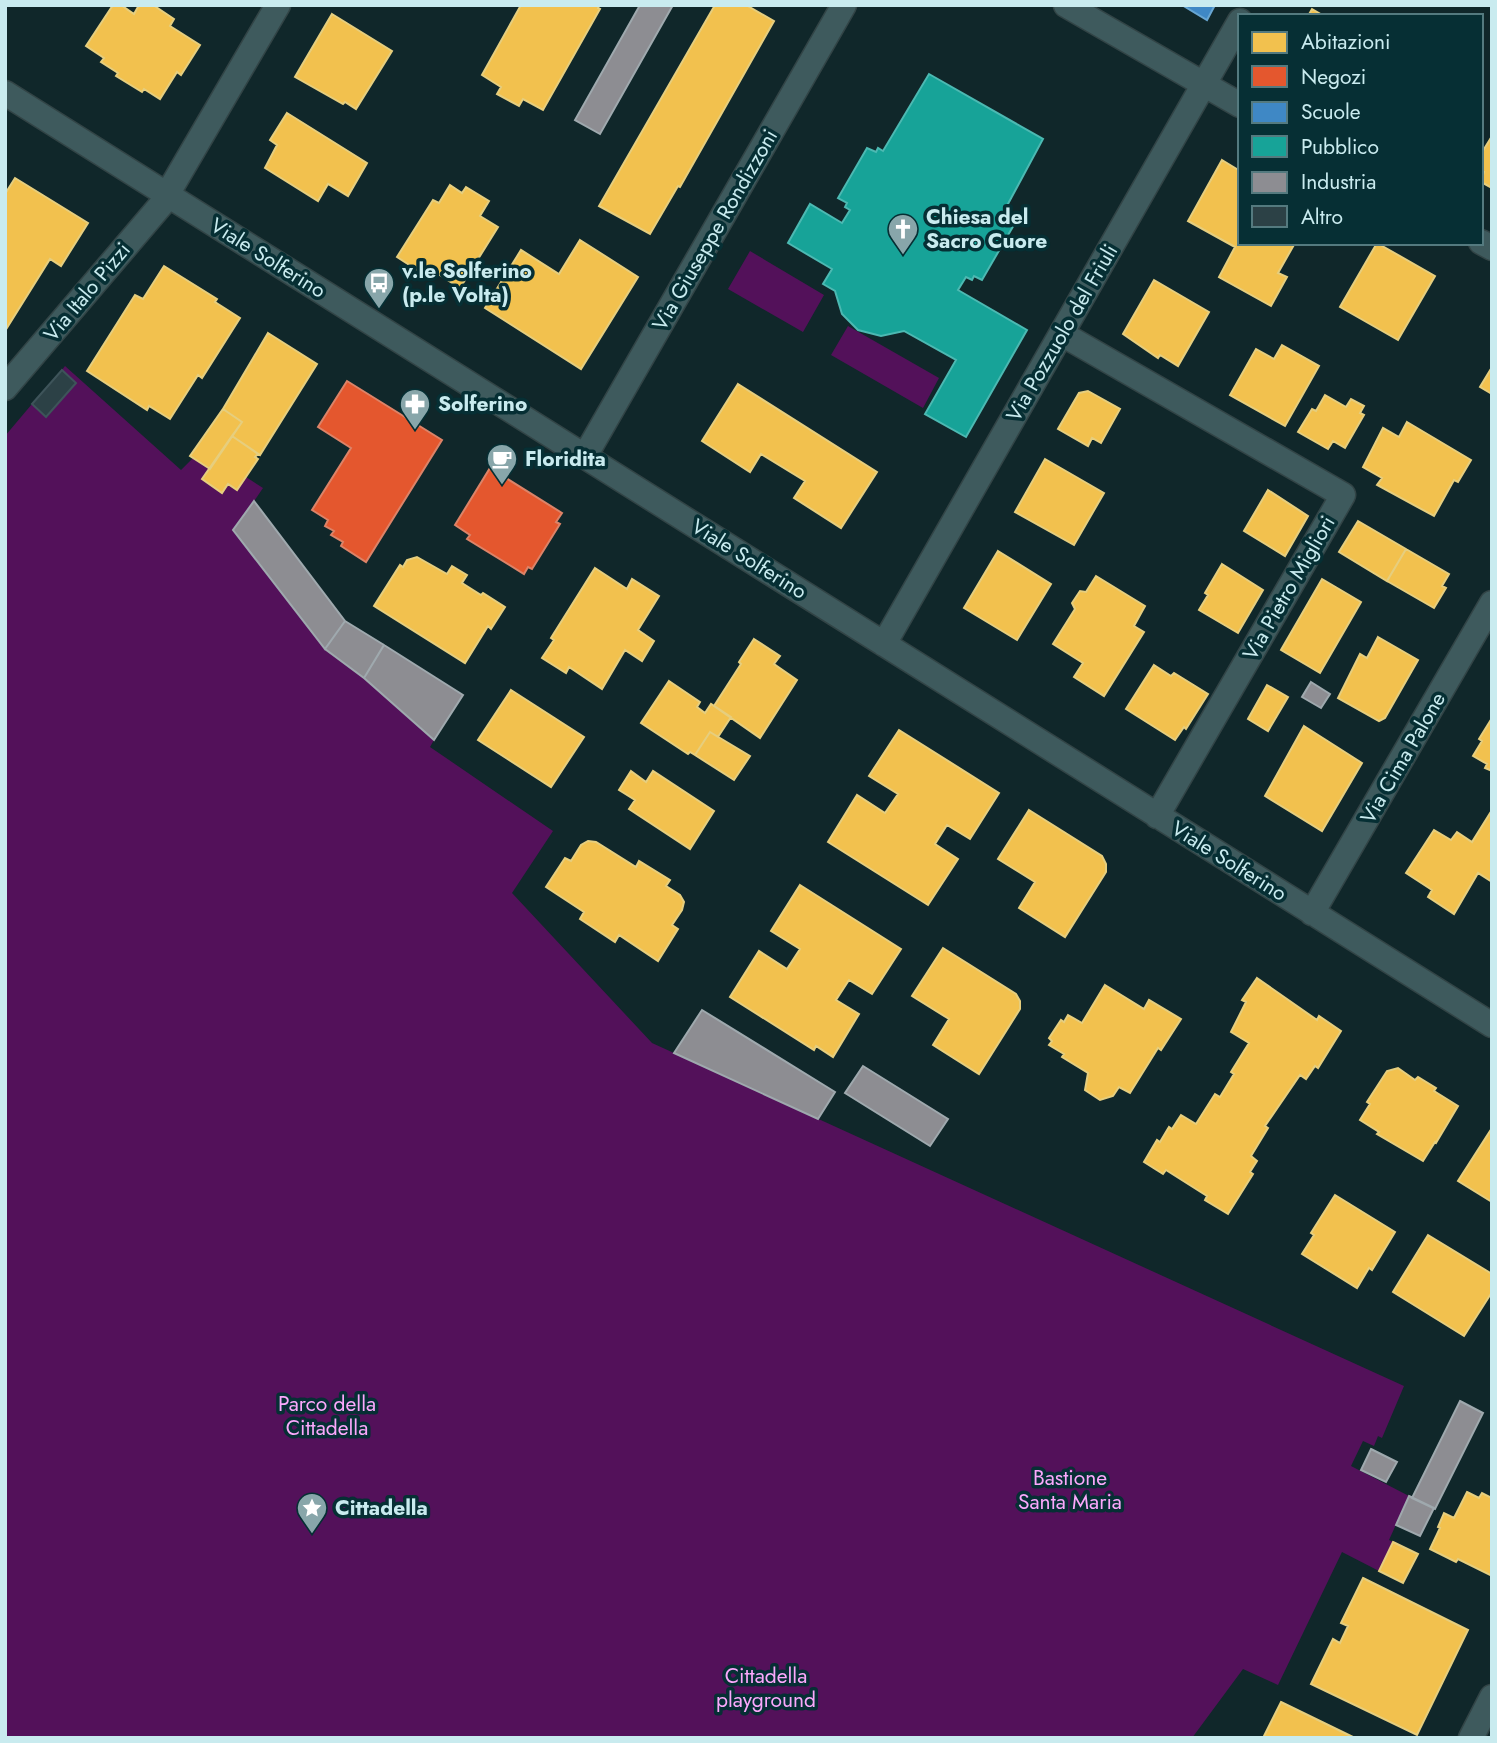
<svg xmlns="http://www.w3.org/2000/svg" width="1497" height="1743" font-family="Jost,sans-serif">
	<rect width="100%" height="100%" fill="#10272a"/>
	<path fill="#53115a" d="M750,251L824,295L803,332L728,289Z
		M848,326L939,378L923,408L831,355Z
		M65,366L181,470L193,458L210,469L222,492L228,484L237,490L246,477L263,488L234,531L325,649L364,678L434,740L430,747L553,831L512,893L652,1043L1404,1386L1382,1438L1378,1436L1374,1446L1363,1441L1351,1466L1409,1496L1389,1540L1393,1542L1379,1571L1342,1552L1278,1685L1243,1669L1192,1738H5V436L32,404L47,417L76,383L62,370Z"/>
	<path fill="#f2c14e" stroke="#e6ce7e" stroke-width="2" d="M113,5H121L134,14L139,5H153L174,19L170,26L200,45L181,75L177,72L160,99L144,89L142,92L116,76L118,73L101,62L104,58L86,46Z
		M521,5H599L598,8L600,9L543,110L523,99L519,106L497,94L501,87L482,75Z
		M715,5H746L774,21L680,187L678,186L650,234L599,206Z
		M1312,9L1324,16H1308Z
		M332,14L392,51L356,109L345,102L343,104L295,77Z
		M287,113L367,163L348,196L328,184L318,201L265,168L277,145L270,140Z
		M1492,136V188L1481,182L1484,172L1481,171V154Z
		M1222,160L1240,171V243H1295L1278,273L1287,277L1271,306L1219,277L1235,247L1188,221Z
		M15,178L88,223L61,266L50,259L5,331V194Z
		M450,185L462,193L466,187L489,201L480,216L498,227L460,288L432,270L428,277L397,257L433,200L439,203Z
		M580,240L638,277L581,369L485,308L521,250L559,274Z
		M1377,243L1435,276L1398,340L1340,307Z
		M164,266L217,299L215,302L240,318L202,378L198,375L170,419L149,406L147,410L87,371L135,295L143,299Z
		M1154,280L1209,312L1178,366L1160,355L1158,358L1123,334Z
		M268,333L317,364L260,455L232,436L242,422L223,409Z
		M1282,345L1319,366L1285,426L1230,395L1256,349L1274,359Z
		M1492,367V394L1480,387Z
		M738,384L877,472L841,528L794,498L805,481L761,454L750,472L702,441Z
		M1088,391L1120,409L1101,443L1092,438L1088,446L1058,429L1079,393Z
		M1325,395L1346,407L1351,399L1364,406L1360,413L1364,415L1345,448L1333,441L1328,449L1298,432L1312,409L1316,411Z
		M223,409L242,422L210,469L190,456Z
		M1407,422L1471,460L1458,482L1454,480L1434,516L1377,485L1382,478L1363,467L1383,428L1399,437Z
		M232,436L258,454L255,457L258,459L237,490L228,484L222,493L202,479Z
		M1045,459L1104,493L1074,545L1015,512Z
		M1268,490L1308,516L1285,556L1244,531Z
		M1358,521L1406,549L1387,581L1339,552Z
		M1406,549L1449,574L1442,586L1446,588L1434,608L1387,581Z
		M998,551L1051,584L1017,640L964,608Z
		M417,557L447,574L452,566L467,575L462,583L481,595L483,593L505,607L491,629L488,626L465,663L374,606L400,565L403,567L407,560Z
		M1222,564L1263,590L1238,633L1199,610L1208,595L1205,593Z
		M595,568L627,589L632,579L659,596L638,630L654,641L642,661L625,650L602,689L569,667L566,673L542,658L554,640L551,638Z
		M1096,576L1145,606L1134,626L1144,632L1104,696L1074,677L1083,663L1053,644L1075,609L1072,603L1080,591L1086,592Z
		M1322,579L1361,602L1320,673L1281,650Z
		M1378,637L1418,660L1385,718L1379,721L1338,698L1360,654L1367,658Z
		M754,639L780,656L774,664L797,680L760,738L714,706L741,664L739,662Z
		M1154,665L1171,676L1174,673L1208,694L1186,729L1184,727L1175,740L1126,709Z
		M669,681L700,702L697,707L705,713L711,704L731,717L718,737L710,732L695,755L690,752L688,754L641,723Z
		M1267,685L1288,697L1268,731L1248,719Z
		M511,690L584,737L551,787L478,740Z
		M1492,718V771L1485,768L1487,764L1473,756L1482,741L1479,739Z
		M1304,726L1362,763L1322,831L1265,796Z
		M899,730L999,793L970,839L947,825L935,844L958,859L928,905L828,842L857,795L885,813L898,794L869,776Z
		M710,732L750,756L734,780L695,755Z
		M631,771L646,782L653,771L714,811L690,849L629,809L635,800L619,790Z
		M1029,810L1102,856L1106,864V872L1065,937L1019,908L1035,882L998,859Z
		M1492,810V882L1478,873L1454,914L1428,897L1432,890L1406,873L1434,830L1451,840L1457,832L1472,842Z
		M588,841L596,842L636,867L639,861L670,880L666,886L680,895L684,902L682,910L672,925L678,929L658,961L619,935L615,942L580,919L584,912L546,887L565,858L571,861L581,845Z
		M800,885L901,949L872,994L849,980L836,1000L859,1014L833,1057L816,1046L814,1050L730,997L759,951L787,969L800,949L771,931Z
		M943,948L1016,994L1020,1001V1009L979,1074L933,1045L949,1019L912,996Z
		M1257,978L1317,1020L1319,1016L1341,1031L1318,1068L1315,1066L1306,1079L1300,1075L1265,1126L1268,1128L1251,1156L1257,1161L1250,1172L1253,1174L1228,1214L1205,1200L1207,1196L1166,1170L1163,1174L1144,1162L1157,1140L1160,1142L1169,1127L1172,1129L1181,1115L1196,1124L1215,1094L1220,1097L1234,1074L1231,1072L1249,1043L1231,1032L1246,1002L1242,1000Z
		M1105,985L1144,1009L1149,1000L1181,1019L1161,1050L1158,1048L1130,1093L1119,1087L1113,1096L1100,1100L1085,1090L1088,1073L1062,1057L1064,1054L1049,1045L1052,1041L1049,1038L1061,1020L1064,1022L1068,1015L1082,1023Z
		M1398,1068L1415,1080L1418,1077L1436,1088L1434,1091L1458,1106L1436,1143L1435,1142L1423,1161L1377,1134L1379,1132L1360,1120L1370,1104L1367,1102L1387,1071Z
		M1492,1128V1202L1458,1181Z
		M1335,1195L1395,1232L1372,1270L1369,1268L1357,1288L1302,1254L1314,1235L1311,1233Z
		M1428,1235L1492,1274V1292L1464,1336L1393,1292Z
		M1467,1492L1479,1498L1482,1493L1492,1498V1576L1458,1559L1456,1562L1430,1549L1440,1528L1438,1527L1444,1513L1454,1518Z
		M1393,1542L1418,1554L1403,1583L1379,1571Z
		M1363,1578L1468,1630L1417,1735L1311,1684L1333,1639L1340,1643L1348,1626L1341,1623Z
		M1281,1702L1355,1738H1263Z"/>
	<path fill="#e4572e" stroke="#dc8368" stroke-width="2" d="M347,381L442,440L366,562L341,546L343,542L331,535L334,531L325,526L328,520L312,510L351,448L318,427Z
		M490,468L562,513L556,522L560,524L532,569L528,567L524,574L467,539L470,535L455,525Z"/>
	<path fill="#3f88c5" stroke="#68a6d2" stroke-width="2" d="M1182,5H1215L1207,20Z"/>
	<path fill="#17a398" stroke="#4cb9b2" stroke-width="2" d="M929,74L1043,139L1002,215L1015,223L982,280L974,276L972,280L966,277L958,290L1027,330L966,437L925,414L956,360L904,331L881,336L858,330L842,314L835,291L823,284L832,269L788,243L810,204L842,223L850,210L845,207L847,203L838,198L867,148L876,152L878,148L883,151Z"/>
	<path fill="#8d8d92" stroke="#9fa9ae" stroke-width="2" d="M640,5H673L600,134L575,120Z
		M254,501L345,621L325,649L233,530Z
		M345,621L384,645L364,678L325,649Z
		M384,645L463,695L434,740L364,678Z
		M1311,682L1330,694L1321,708L1302,697Z
		M702,1010L835,1092L818,1119L674,1053Z
		M863,1066L948,1119L930,1146L845,1093Z
		M1460,1401L1483,1413L1435,1509L1412,1498Z
		M1371,1449L1397,1462L1386,1482L1361,1470Z
		M1409,1496L1434,1508L1420,1536L1396,1525Z"/>
	<path fill="#2c4146" stroke="#3e545a" stroke-width="2" d="M62,370L76,383L46,417L32,404Z"/>
	<g fill="none" stroke-linecap="round" stroke-linejoin="round">
		<g stroke="#324446" stroke-width="27">
			<path id="street" d="M1066,5L1240,105
				M5,93L1492,1025
				M1481,242L1492,248
				M1062,334L1343,495L1157,816
				M5,388L161,205L278,5
				M585,456L844,5
				M884,644L1240,21
				M1312,913L1492,603
				M1471,1738L1492,1697"/>
		</g>
		<use href="#street" stroke="#3e5a5d" stroke-width="24"/>
	</g>
	<defs>
		<g id="church-pin" transform="scale(1.575)"><path d="M0 17L-7.5 6A9.5 9.5 0 1 1 7.5 6Z" fill="#88a6aa" stroke="#062f34"/><path d="M-1.2-6h2.4v3.5h3.3v2.4h-3.3V6h-2.4V-.1h-3.3v-2.4h3.3Z" fill="#fff"/></g>
		<g id="bus-pin" transform="scale(1.575)"><path d="M0 17L-7.5 6A9.5 9.5 0 1 1 7.5 6Z" fill="#88a6aa" stroke="#062f34"/><path d="M-5-6H5V4H4V6H2V4H-2V6H-4V4H-5ZM-3.5-4V0h7V-4ZM-3.5 1.2v1.5H-2V1.2ZM2 1.2v1.5H3.5V1.2Z" fill="#fff"/></g>
		<g id="pharmacy-pin" transform="scale(1.575)"><path d="M0 17L-7.5 6A9.5 9.5 0 1 1 7.5 6Z" fill="#88a6aa" stroke="#062f34"/><path d="M-2-6h4v4h4v4h-4v4h-4v-4h-4v-4h4Z" fill="#fff"/></g>
		<g id="cafe-pin" transform="scale(1.575)"><path d="M0 17L-7.5 6A9.5 9.5 0 1 1 7.5 6Z" fill="#88a6aa" stroke="#062f34"/><path d="M-5.5-4.5H6V0H3Q3 3.5 0 3.5H-2.5Q-5.5 3.5-5.5 0ZM3-3.2v2h1.7v-2ZM-6 4.5H4V6H-6Z" fill="#fff"/></g>
		<g id="sight-pin" transform="scale(1.575)"><path d="M0 17L-7.5 6A9.5 9.5 0 1 1 7.5 6Z" fill="#88a6aa" stroke="#062f34"/><path d="M0-6L1.8-2.2L6-1.7L2.9 1.2L3.7 5.4L0 3.3L-3.7 5.4L-2.9 1.2L-6-1.7L-1.8-2.2Z" fill="#fff"/></g>
	</defs>
	<g fill-rule="evenodd">
		<use href="#church-pin" x="903" y="229"/>
		<use href="#bus-pin" x="379" y="283"/>
		<use href="#pharmacy-pin" x="415" y="404"/>
		<use href="#cafe-pin" x="502" y="459"/>
		<use href="#sight-pin" x="312" y="1508"/>
	</g>
	<g text-anchor="middle" dominant-baseline="central" stroke-width="7" stroke-linejoin="round" paint-order="stroke">
		<g font-size="21" font-weight="bold" fill="#c9ebef" stroke="#062f34" text-anchor="start">
			<text x="926" y="217">Chiesa del<tspan x="926" dy="24">Sacro Cuore</tspan></text>
			<text x="402" y="271">v.le Solferino<tspan x="402" dy="24">(p.le Volta)</tspan></text>
			<text x="438" y="404">Solferino</text>
			<text x="525" y="459">Floridita</text>
			<text x="335" y="1508">Cittadella</text>
		</g>
		<g font-size="21" fill="#c9ebef" stroke="#062f34">
			<text transform="translate(715 230) rotate(-60)">Via Giuseppe Rondizzoni</text>
			<text transform="translate(268 258) rotate(32)">Viale Solferino</text>
			<text transform="translate(87 292) rotate(-50)">Via Italo Pizzi</text>
			<text transform="translate(1062 333) rotate(-60)">Via Pozzuolo del Friuli</text>
			<text transform="translate(749 559) rotate(32)">Viale Solferino</text>
			<text transform="translate(1289 588) rotate(-60)">Via Pietro Migliori</text>
			<text transform="translate(1403 758) rotate(-60)">Via Cima Palone</text>
			<text transform="translate(1229 861) rotate(32)">Viale Solferino</text>
		</g>
		<g font-size="21" fill="#fba8fc" stroke="#062f34">
			<text x="327" y="1404">Parco della<tspan x="327" dy="24">Cittadella</tspan></text>
			<text x="1070" y="1478">Bastione<tspan x="1070" dy="24">Santa Maria</tspan></text>
			<text x="766" y="1676">Cittadella<tspan x="766" dy="24">playground</tspan></text>
		</g>
	</g>
	<rect width="1497" height="1743" fill="none" stroke="#c9ebef" stroke-width="14"/>
	<rect x="1238" y="14" width="245" height="231" fill="#062f34" stroke="#547a7f" stroke-width="2"/>
	<rect x="1252" y="32" width="35" height="21" fill="#f2c14e" stroke="#547a7f" stroke-width="2"/>
	<text x="1301" y="49" font-size="21" fill="#c9ebef">Abitazioni</text>
	<rect x="1252" y="66" width="35" height="21" fill="#e4572e" stroke="#547a7f" stroke-width="2"/>
	<text x="1301" y="84" font-size="21" fill="#c9ebef">Negozi</text>
	<rect x="1252" y="102" width="35" height="21" fill="#3f88c5" stroke="#547a7f" stroke-width="2"/>
	<text x="1301" y="119" font-size="21" fill="#c9ebef">Scuole</text>
	<rect x="1252" y="136" width="35" height="21" fill="#17a398" stroke="#547a7f" stroke-width="2"/>
	<text x="1301" y="154" font-size="21" fill="#c9ebef">Pubblico</text>
	<rect x="1252" y="172" width="35" height="21" fill="#8d8d92" stroke="#547a7f" stroke-width="2"/>
	<text x="1301" y="189" font-size="21" fill="#c9ebef">Industria</text>
	<rect x="1252" y="206" width="35" height="21" fill="#2c4146" stroke="#547a7f" stroke-width="2"/>
	<text x="1301" y="224" font-size="21" fill="#c9ebef">Altro</text>
</svg>
